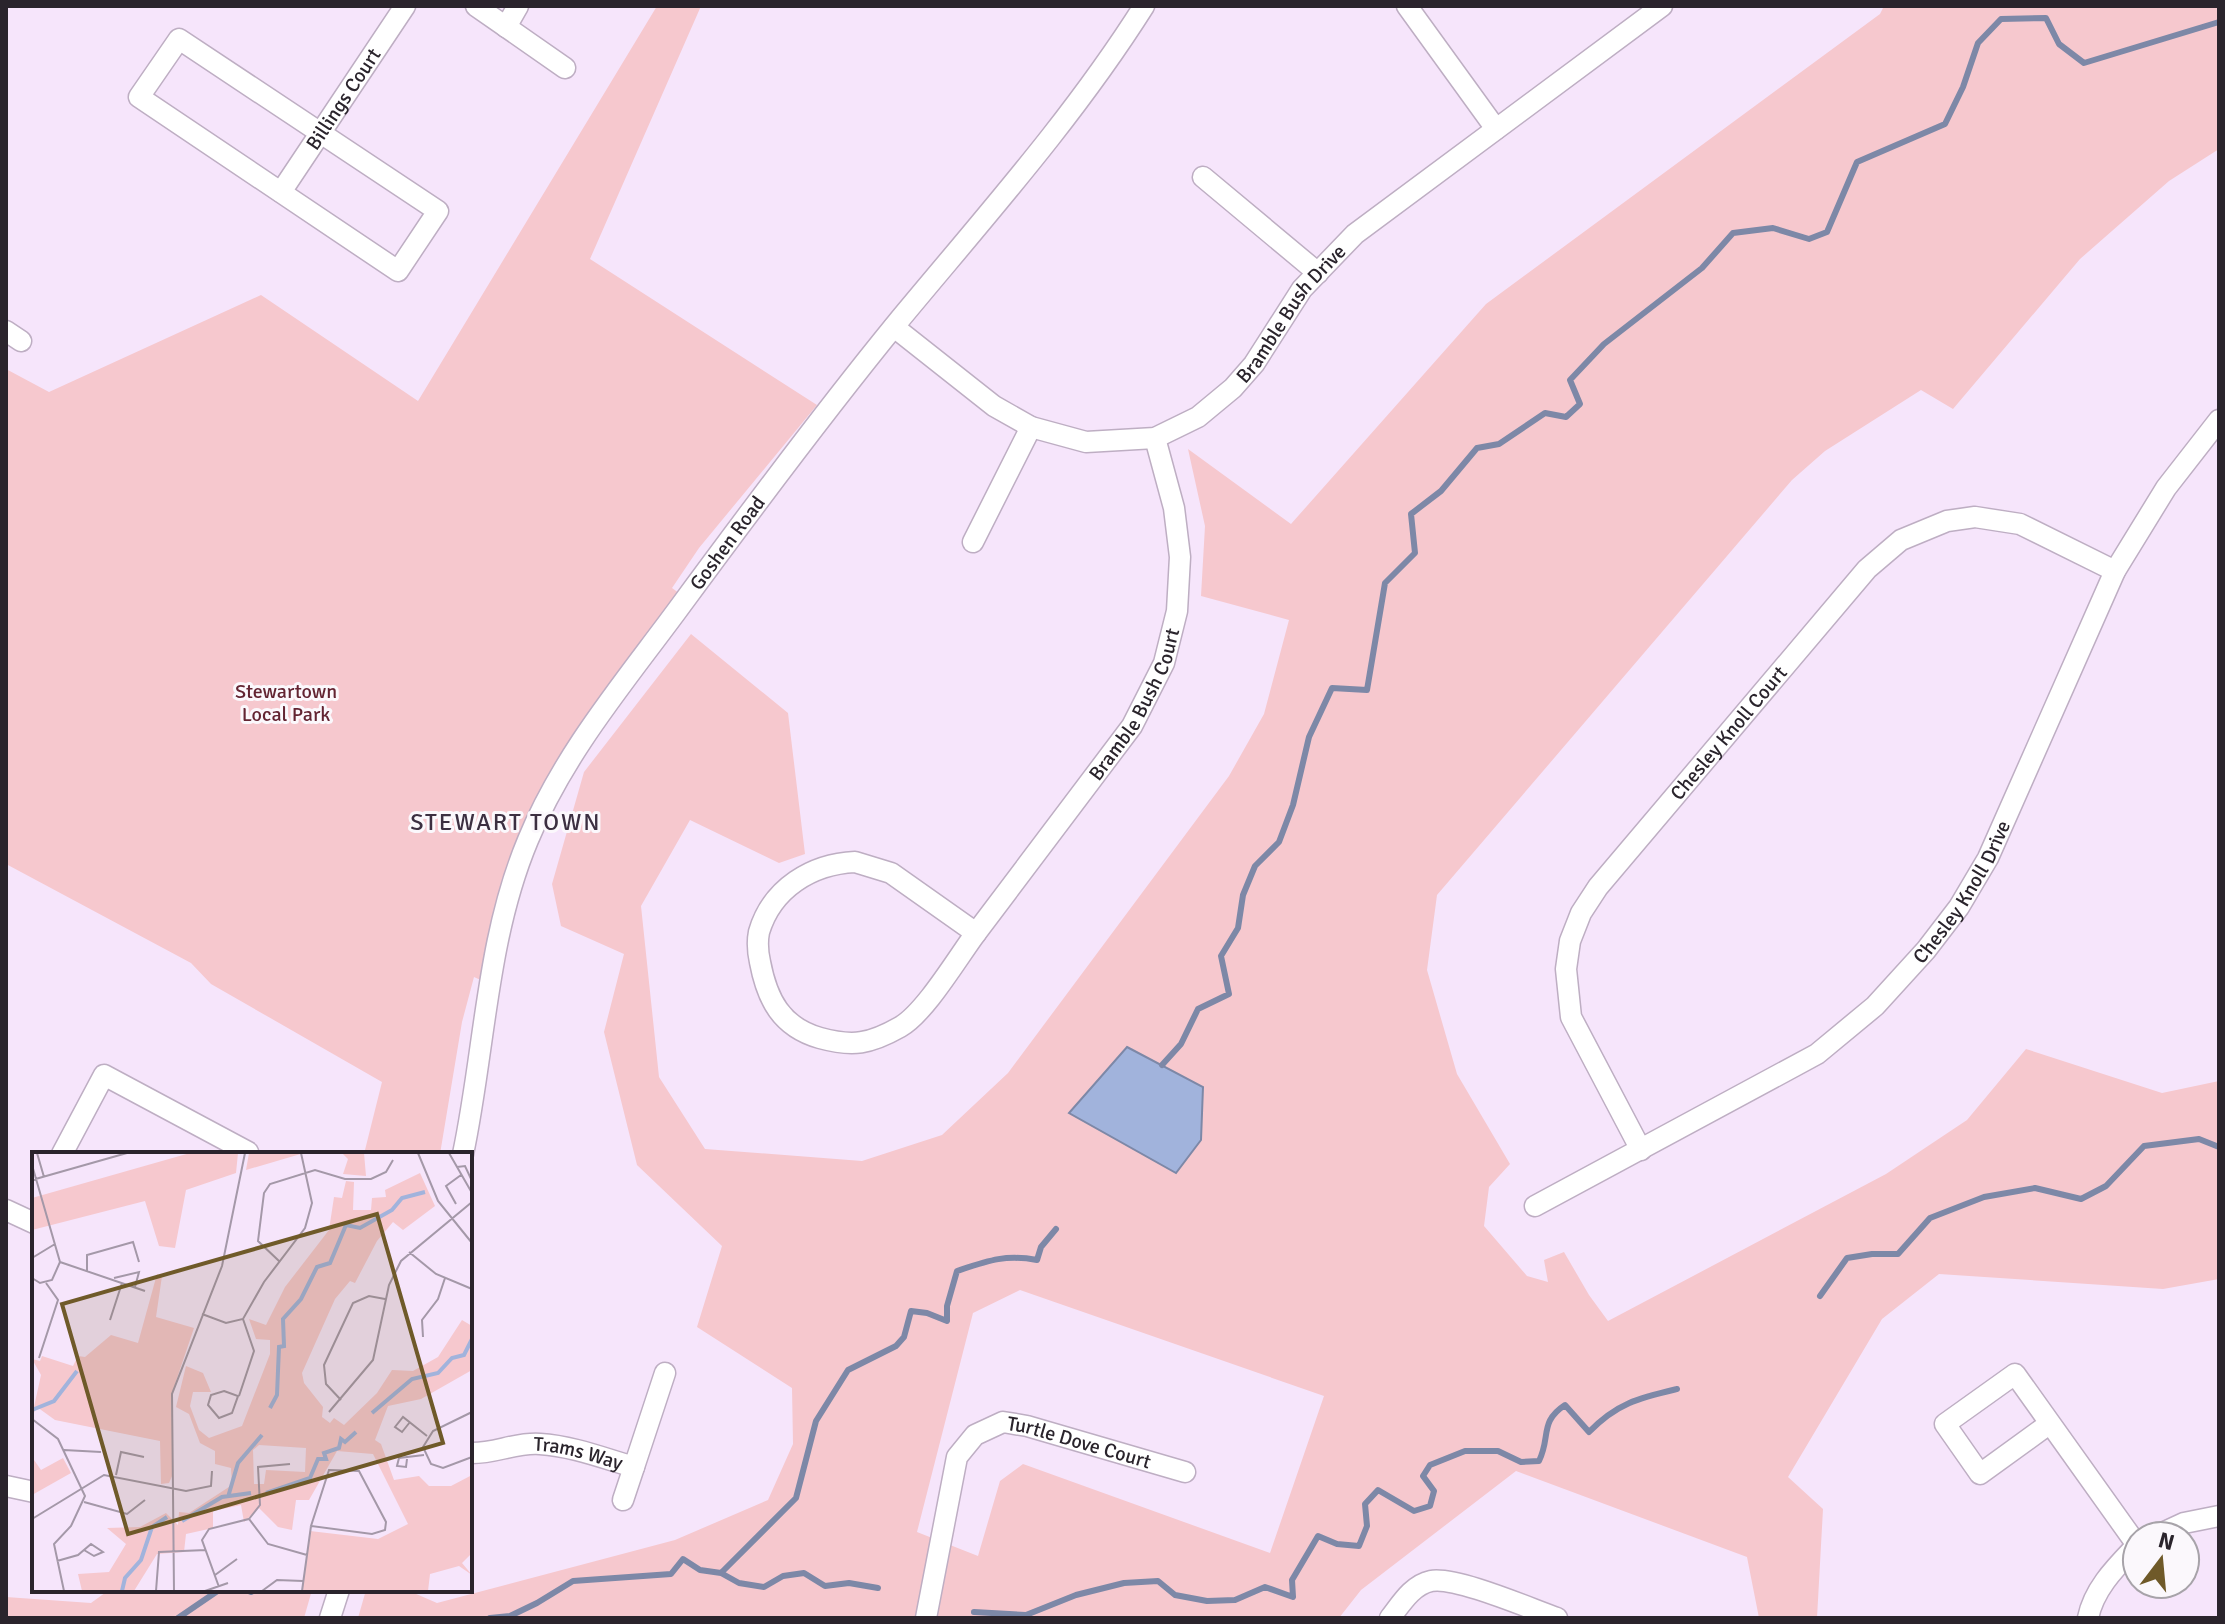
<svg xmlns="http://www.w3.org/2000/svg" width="2225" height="1624" font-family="Signika,sans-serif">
	<rect width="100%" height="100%" fill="#f6e5fb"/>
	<path fill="#f6c8ce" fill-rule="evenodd" d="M657,6H701L590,259L817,405L699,548L672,588L683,596L559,770L485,982L474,977L462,1022L440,1154H364L382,1082L211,984L191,963L6,864V369L49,392L261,295L418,401Z
		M1884,6H2219V149L2169,181L2080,259L1953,409L1921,390L1825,451L1792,480L1437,895L1427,970L1457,1074L1510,1164L1489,1187L1484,1226L1527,1276L1548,1282L1544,1260L1564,1252L1589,1295L1608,1321L1886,1174L1967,1120L2026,1049L2162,1093L2219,1081V1279L2163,1289L1939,1274L1882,1319L1788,1477L1823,1509L1817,1618H1759L1747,1557L1516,1471L1361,1590L1339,1618H358L366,1590H407L437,1603L675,1540L768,1500L793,1444L792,1388L697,1327L722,1246L637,1165L604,1032L624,954L561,926L552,884L584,772L691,634L788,713L805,854L779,863L690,820L641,906L659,1077L705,1149L862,1161L942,1135L1008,1073L1229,776L1264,714L1289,620L1201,596L1205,526L1188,449L1291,524L1486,304L1880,14ZM1020,1290L1324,1396L1270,1553L1023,1464L1000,1481L978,1556L917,1532L973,1313Z
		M109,1590H149L161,1593L166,1590H312L304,1618H6V1597L91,1603Z"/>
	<path fill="#a1b3dc" stroke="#7d88a7" stroke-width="2" d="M1127,1047L1203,1087L1201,1140L1176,1173L1069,1113Z"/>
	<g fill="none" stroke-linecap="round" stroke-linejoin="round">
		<path stroke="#7d88a7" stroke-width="6" d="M1162,1065L1181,1044L1198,1009L1229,994L1221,956L1238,928L1243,895L1255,866L1279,842L1293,805L1309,737L1332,688L1367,690L1385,583L1415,553L1411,514L1441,491L1477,448L1499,444L1545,413L1566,417L1580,404L1570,380L1604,344L1702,268L1733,233L1773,228L1809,239L1827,232L1857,162L1945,124L1963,87L1978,43L2001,19L2046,18L2059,44L2084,63L2219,22
			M1820,1296L1847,1258L1872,1254H1898L1930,1218L1984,1197L2035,1188L2081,1199L2106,1186L2144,1146L2199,1139L2219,1147
			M721,1573L796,1498L816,1421L848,1370L896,1346L904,1337L911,1311L927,1313L947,1321V1306L957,1271C987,1261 1005,1254 1037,1260L1041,1247L1056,1229
			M246,1590L251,1592L255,1590
			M974,1612L1026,1615L1076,1595L1124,1583L1158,1581L1175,1595L1207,1601L1235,1600L1265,1587L1293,1597L1292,1580L1318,1536L1337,1544L1359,1546L1367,1526L1365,1504L1378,1490L1414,1511L1430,1506L1434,1491L1423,1476L1430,1465L1465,1451H1498L1521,1462L1539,1461C1551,1437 1539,1422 1565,1405L1589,1432C1617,1403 1639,1398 1677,1389
			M178,1618L219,1590
			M490,1618L510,1616L537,1603L573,1581L671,1574L683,1559L700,1570L721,1573L739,1583L764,1587L783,1576L804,1573L825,1586L849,1583L878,1588"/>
		<g stroke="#beaec3" stroke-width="23">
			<g id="minor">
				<path d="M476,6L565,68"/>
				<path d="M1407,6L1496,129"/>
				<path d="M506,27L518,6"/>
				<path d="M179,39L438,211L398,271L139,97Z"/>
				<path d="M1203,177L1318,273"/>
				<path id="s1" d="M281,192L405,6"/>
				<path id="s2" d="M894,327L994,406L1031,427L1086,442L1155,438L1198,417L1233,388L1254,364L1302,289L1355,234L1662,6"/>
				<path d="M6,331L21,341"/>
				<path d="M973,542L1031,427"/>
				<path d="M855,862L891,873L976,933C958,957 925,1013 900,1027C870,1044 853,1047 820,1038C781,1027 767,999 760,962C758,953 757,942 759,932C772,888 812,864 855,862Z"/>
				<path id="s3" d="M976,933L1132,726L1164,663L1177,611L1180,557L1174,508L1155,438"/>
				<path id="s4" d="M1641,1150L1571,1017L1566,969L1570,941L1581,913L1598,887L1867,569L1901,540L1947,521L1975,517L2020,524L2115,571"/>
				<path d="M62,1154L104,1075L248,1152"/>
				<path id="s5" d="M463,1154C485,1050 486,940 528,840C563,755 622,685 676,612C748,514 820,417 896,324C982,220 1072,120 1144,6"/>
				<path id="s6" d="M1535,1206L1817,1054L1875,1006L1926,950L1959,907L1988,858L2115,571L2166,488L2219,420"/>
				<path d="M6,1210L34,1223"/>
				<path d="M2049,1424L1980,1474L1945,1424L2015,1374L2137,1545C2117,1566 2094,1588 2088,1618"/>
				<path id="s7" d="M470,1453C494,1454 516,1442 540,1444C572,1446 603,1458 634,1467L665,1373"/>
				<path d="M6,1486L34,1492"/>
				<path d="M623,1500L634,1467"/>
				<path d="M2156,1536L2184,1523L2219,1516"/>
				<path d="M330,1618L339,1590"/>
				<path id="s8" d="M926,1618L957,1457L975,1435L1003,1422L1027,1426L1185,1472"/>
				<path d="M1390,1618C1401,1604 1412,1585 1431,1581C1455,1576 1531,1609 1557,1618"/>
			</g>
		</g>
		<use href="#minor" stroke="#fff" stroke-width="20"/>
	</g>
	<g text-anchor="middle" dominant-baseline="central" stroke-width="6" stroke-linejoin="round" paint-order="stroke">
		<g font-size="20" fill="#2a242c" stroke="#fbf8fc">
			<text stroke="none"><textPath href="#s1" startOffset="112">Billings Court</textPath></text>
			<text stroke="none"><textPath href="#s2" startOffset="484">Bramble Bush Drive</textPath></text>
			<text stroke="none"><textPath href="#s5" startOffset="680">Goshen Road</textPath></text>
			<text stroke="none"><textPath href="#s3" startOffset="280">Bramble Bush Court</textPath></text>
			<text stroke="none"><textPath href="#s4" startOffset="490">Chesley Knoll Court</textPath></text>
			<text stroke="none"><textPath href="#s6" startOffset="540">Chesley Knoll Drive</textPath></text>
			<text stroke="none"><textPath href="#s8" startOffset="302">Turtle Dove Court</textPath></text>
			<text stroke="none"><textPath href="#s7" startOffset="110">Trams Way</textPath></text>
		</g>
		<g font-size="20" fill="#632432" stroke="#fbf8fc">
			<text x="286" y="691">Stewartown<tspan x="286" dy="23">Local Park</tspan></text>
		</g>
		<g font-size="24" letter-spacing="2" fill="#3c2f41" stroke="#fbf8fc">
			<text x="506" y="822">STEWART TOWN</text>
		</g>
	</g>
	<g transform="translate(32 1152)">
		<rect width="440" height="440" fill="#f6e5fb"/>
		<path d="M158,1H206L204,21L154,38L143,96L127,94L113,49L0,78V46ZM217,1H272L214,18ZM310,1H332L334,24L311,22L316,7ZM388,21L403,54L371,78L361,70L345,89L323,131L318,129L303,147L270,221L272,231L291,255L290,265L298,271L302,266L312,273L345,241L360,218L381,219L406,205L430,168L440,174V218L389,247L356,254L343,288L349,292L362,328L387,324L397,334H419L440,323V401L430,411L440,423L427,414L398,422L396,439H270L278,379L346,387L376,372L341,302L305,299L277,348H264L260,378L246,375L227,356L212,370L209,353L181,359V376L154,382L152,400L125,402L102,439H50L46,422L77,420L94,392L75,376L108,375L134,361L146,373L147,360L157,361L200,333L199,316L183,312V299L168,291L157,262L144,255L154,214L171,221L179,240H161L158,254L167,278L177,286L210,274L238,202V188L224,187L217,167L234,173L253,135L297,78L302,45L310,46L314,29L322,30L321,58H339L340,46L354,45L353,38ZM227,293L274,296L273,320L234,318L232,332H222L221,298ZM125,122L130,124L124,165L162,176L141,238V322L137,331L129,332L128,289L23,268L5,255L0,264L9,223L0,207L8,209L10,204L41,214L46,204L53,205L79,183L106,191ZM0,305L9,318L31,306L39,321L0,343Z" fill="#f6c8ce" fill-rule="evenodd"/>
		<path fill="none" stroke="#a1b3dc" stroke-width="4" d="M238,256L245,243L247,195L252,194L251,167L269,147L285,115L298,111L314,73L328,76L360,58L370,46L393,40M0,258L22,249L45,219M340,261L380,227L406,221L420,206L432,203L440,187M234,341L278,326L286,307H294L292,301L307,296L309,287L313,290L324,280M196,345L206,311L230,283M150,369L190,345L219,341M90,439L93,426L109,408L120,375L135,365"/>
		<path fill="none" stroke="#a498a8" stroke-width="2" d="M5,1L12,25M386,1L406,49L440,91M417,1L440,41M0,13L28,110L20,128L8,131L0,126M425,15L433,14L440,29M0,28L95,1M424,52L414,34L429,23M377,100L404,122L440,137M0,106L23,92M247,109L226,89L232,41L238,32L283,18L313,27H339L354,20L361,8M28,110L113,139M55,119V103L101,90L107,110M82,126L107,120L103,135M170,162L194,171L211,167L232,130L273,76L280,51L269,1M78,168L90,131M391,185L390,168L406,147L413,126M7,206L26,148L14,131M192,239L206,244L200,261L187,266L176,253L179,243ZM207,244L222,199L211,167M309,248L294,232L292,213L321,151L337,144L353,147M297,260L341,208L357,133L369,109L440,50M440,260L401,279L391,295L399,312L411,316L440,305M0,267L26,287L53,344L39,374L22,392L32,439M378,270L370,280L363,275L371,265L395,284M32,298L69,300M375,307L374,315L365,314L367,306L392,303M297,318L327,319L354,370L353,378L340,382L279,374ZM84,323L89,300L112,305M52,350L95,362L113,348M0,367L72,323L154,339L179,334L180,319M217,367L228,353L226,315L258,312M25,409L46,403L59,392L71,400L62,404L52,398M183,423L205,407M187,435L170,388L177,377L217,367L236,392L275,403M124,439L127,400L174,398M142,439L140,242L190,114L213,1M173,439L196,431M230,439L245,428L271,429M270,439L279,374"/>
		<path fill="#6f5a29" fill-opacity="0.15" stroke="#6f5a29" stroke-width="4" d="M345,62L411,291L96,382L30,152Z"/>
		<rect width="440" height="440" fill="none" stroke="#2a242c" stroke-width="4"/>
	</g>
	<rect width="2225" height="1624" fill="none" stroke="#2a242c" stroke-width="16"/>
	<g transform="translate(2161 1560) rotate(16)"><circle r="38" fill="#fbf8fc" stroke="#a7a3a9" stroke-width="2"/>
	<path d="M0-6L14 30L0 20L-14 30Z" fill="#6f5a29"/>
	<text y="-12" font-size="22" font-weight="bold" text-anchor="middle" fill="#2a242c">N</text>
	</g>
</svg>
